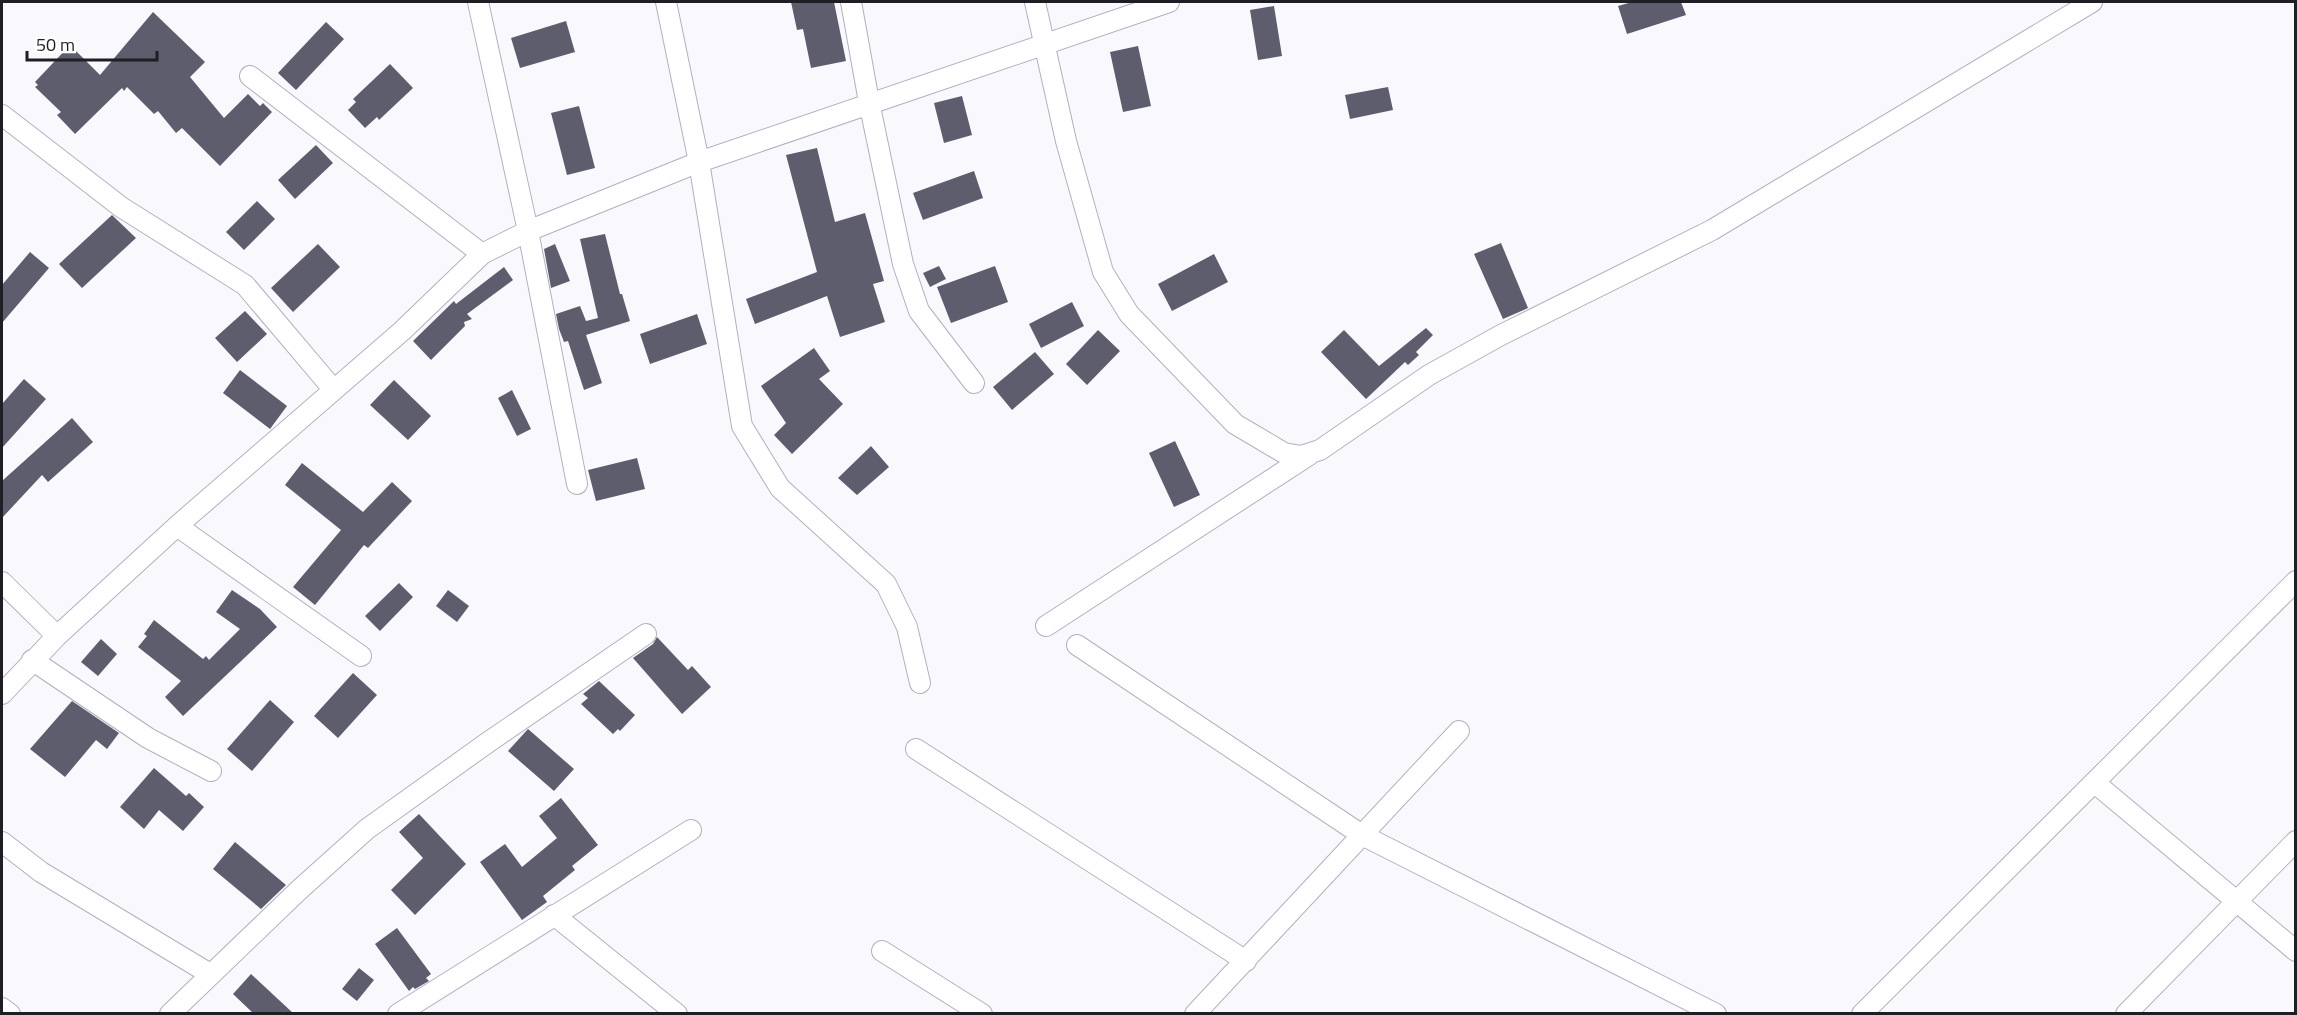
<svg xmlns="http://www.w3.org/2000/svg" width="2297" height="1015" font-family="'Titillium Web',sans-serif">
	<rect width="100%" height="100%" fill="#f9f9fd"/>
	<path fill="#5d5d6e" d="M791,2H834L846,61L811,68L803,29L797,30Z
		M1632,2H1681L1686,15L1627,34L1618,6Z
		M1274,6L1282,56L1258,60L1250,10Z
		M153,12L205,62L190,77L224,118L248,94L260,106L263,103L272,112L220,166L182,128L176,133L158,111L154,114L127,87L124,91L122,88L75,134L57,115L61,112L35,87L38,85L35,82L70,45L100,75Z
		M566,21L575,52L520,68L511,38Z
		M326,22L344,39L296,90L278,73Z
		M1138,46L1151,106L1123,112L1110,52Z
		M390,64L413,88L379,120L377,117L365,128L348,110L356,102L353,99Z
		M1388,87L1393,110L1350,119L1345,95Z
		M962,96L972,135L944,143L934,103Z
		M579,106L595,168L567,175L551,113Z
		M316,145L333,163L295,199L278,180Z
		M817,148L835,222L865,213L884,281L873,284L885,322L840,337L827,296L755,324L746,299L817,272L786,155Z
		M974,171L983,198L923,220L913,193Z
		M257,201L275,219L244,250L226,232Z
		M112,215L136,238L82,288L59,264Z
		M605,234L620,294H622L630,321L586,335L602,383L584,390L568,341L564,342L559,329L556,314L580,306L586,321L598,318L580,239Z
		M1501,243L1528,308L1503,319L1474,254Z
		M318,244L340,267L293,312L271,288Z
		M555,244L570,281L551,288L544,249Z
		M30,252L49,268L2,323V285Z
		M1214,254L1228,282L1172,311L1158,284Z
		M939,266L946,279L930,287L923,273Z
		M995,266L1008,302L951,323L937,287Z
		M504,267L513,280L467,314L472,319L464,322L465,326L431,360L413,341L454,301L456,304Z
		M1072,302L1084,326L1041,348L1029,324Z
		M245,311L267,334L237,362L215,338Z
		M697,314L707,344L650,364L640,334Z
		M1426,328L1433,335L1416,352L1419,355L1408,365L1405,362L1366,399L1321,352L1344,330L1379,366Z
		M1098,330L1120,351L1087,385L1066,364Z
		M814,348L830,371L819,379L843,404L792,454L774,435L786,423L761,386Z
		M1035,352L1054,374L1012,410L993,387Z
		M240,370L287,406L270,429L223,393Z
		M24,379L46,399L2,448V404Z
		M394,380L431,416L408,440L370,405Z
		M512,390L531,429L517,436L498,398Z
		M72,418L93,442L48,482L42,475L2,518V481Z
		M1175,441L1200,495L1174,507L1149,453Z
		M871,446L889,467L857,495L838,478Z
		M637,458L645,489L596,501L588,470Z
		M302,463L363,512L392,482L412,501L368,548L364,545L315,605L293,587L341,530L285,485Z
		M399,583L413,597L380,631L365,616Z
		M232,590L260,609L277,627L183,716L165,697L181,681L138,647L147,636L144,634L154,620L203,659L206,656L209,660L240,629L216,612Z
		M448,590L469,606L457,622L436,606Z
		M657,637L688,670L692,666L711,687L682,714L633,658L653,644Z
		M101,639L117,654L98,676L81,662Z
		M353,673L377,695L338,738L314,716Z
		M599,681L635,715L620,731L618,729L613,734L581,704L588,698L583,694Z
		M270,700L294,722L252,771L227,749Z
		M72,701L119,733L107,749L96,740L65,777L30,749Z
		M528,729L574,769L554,791L508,751Z
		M154,768L186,796L189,793L204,807L183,831L159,810L144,829L120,807Z
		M561,798L598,845L572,866L575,870L543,896L547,902L522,920L480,862L505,844L522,867L557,838L539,816Z
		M419,814L466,864L415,915L391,890L423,858L399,832Z
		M235,842L286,885L261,909L213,869Z
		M397,928L431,974L426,978L429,981L415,989L413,987L409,991L375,944Z
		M359,968L374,980L357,1001L342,989Z
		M251,974L294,1014H254L233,994Z"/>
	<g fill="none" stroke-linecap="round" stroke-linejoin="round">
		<g stroke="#b0b0c3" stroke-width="22">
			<path id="street" d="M478,2L528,231L577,484
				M666,2L699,162L742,426L780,488L886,584L907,627L920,683
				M851,2L869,102L903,264L919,311L974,383
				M1035,2L1066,141L1103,272L1129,314L1235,424L1284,453L1301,456L1320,450L1429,375L1501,335L1712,230L2092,2
				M250,76L482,254
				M2,115L121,207L245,285L333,389
				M177,526L361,656
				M2,582L57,636
				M1046,626L1309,455
				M1077,645L1362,835L1716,1014
				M32,660L148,738L211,771
				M2,694L57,636L177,526L402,331L482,254L528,231L699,162L1169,2
				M916,749L1246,961
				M2095,783L2296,951
				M2,842L41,872L210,974
				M554,915L677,1014
				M882,951L982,1014
				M2,1008L10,1014
				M170,1014L299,890L367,829L487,743L646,634
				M398,1014L691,830
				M1195,1014L1459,731
				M1862,1014L2296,581
				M2126,1014L2296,841"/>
		</g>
		<use href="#street" stroke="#fff" stroke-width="20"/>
	</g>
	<rect width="2297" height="1015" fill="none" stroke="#1e1e25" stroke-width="6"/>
	<path d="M27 51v9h130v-9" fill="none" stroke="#1e1e25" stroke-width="3"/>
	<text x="36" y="51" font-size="18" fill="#1e1e25" stroke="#ffffff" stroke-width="4.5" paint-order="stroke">50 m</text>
</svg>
